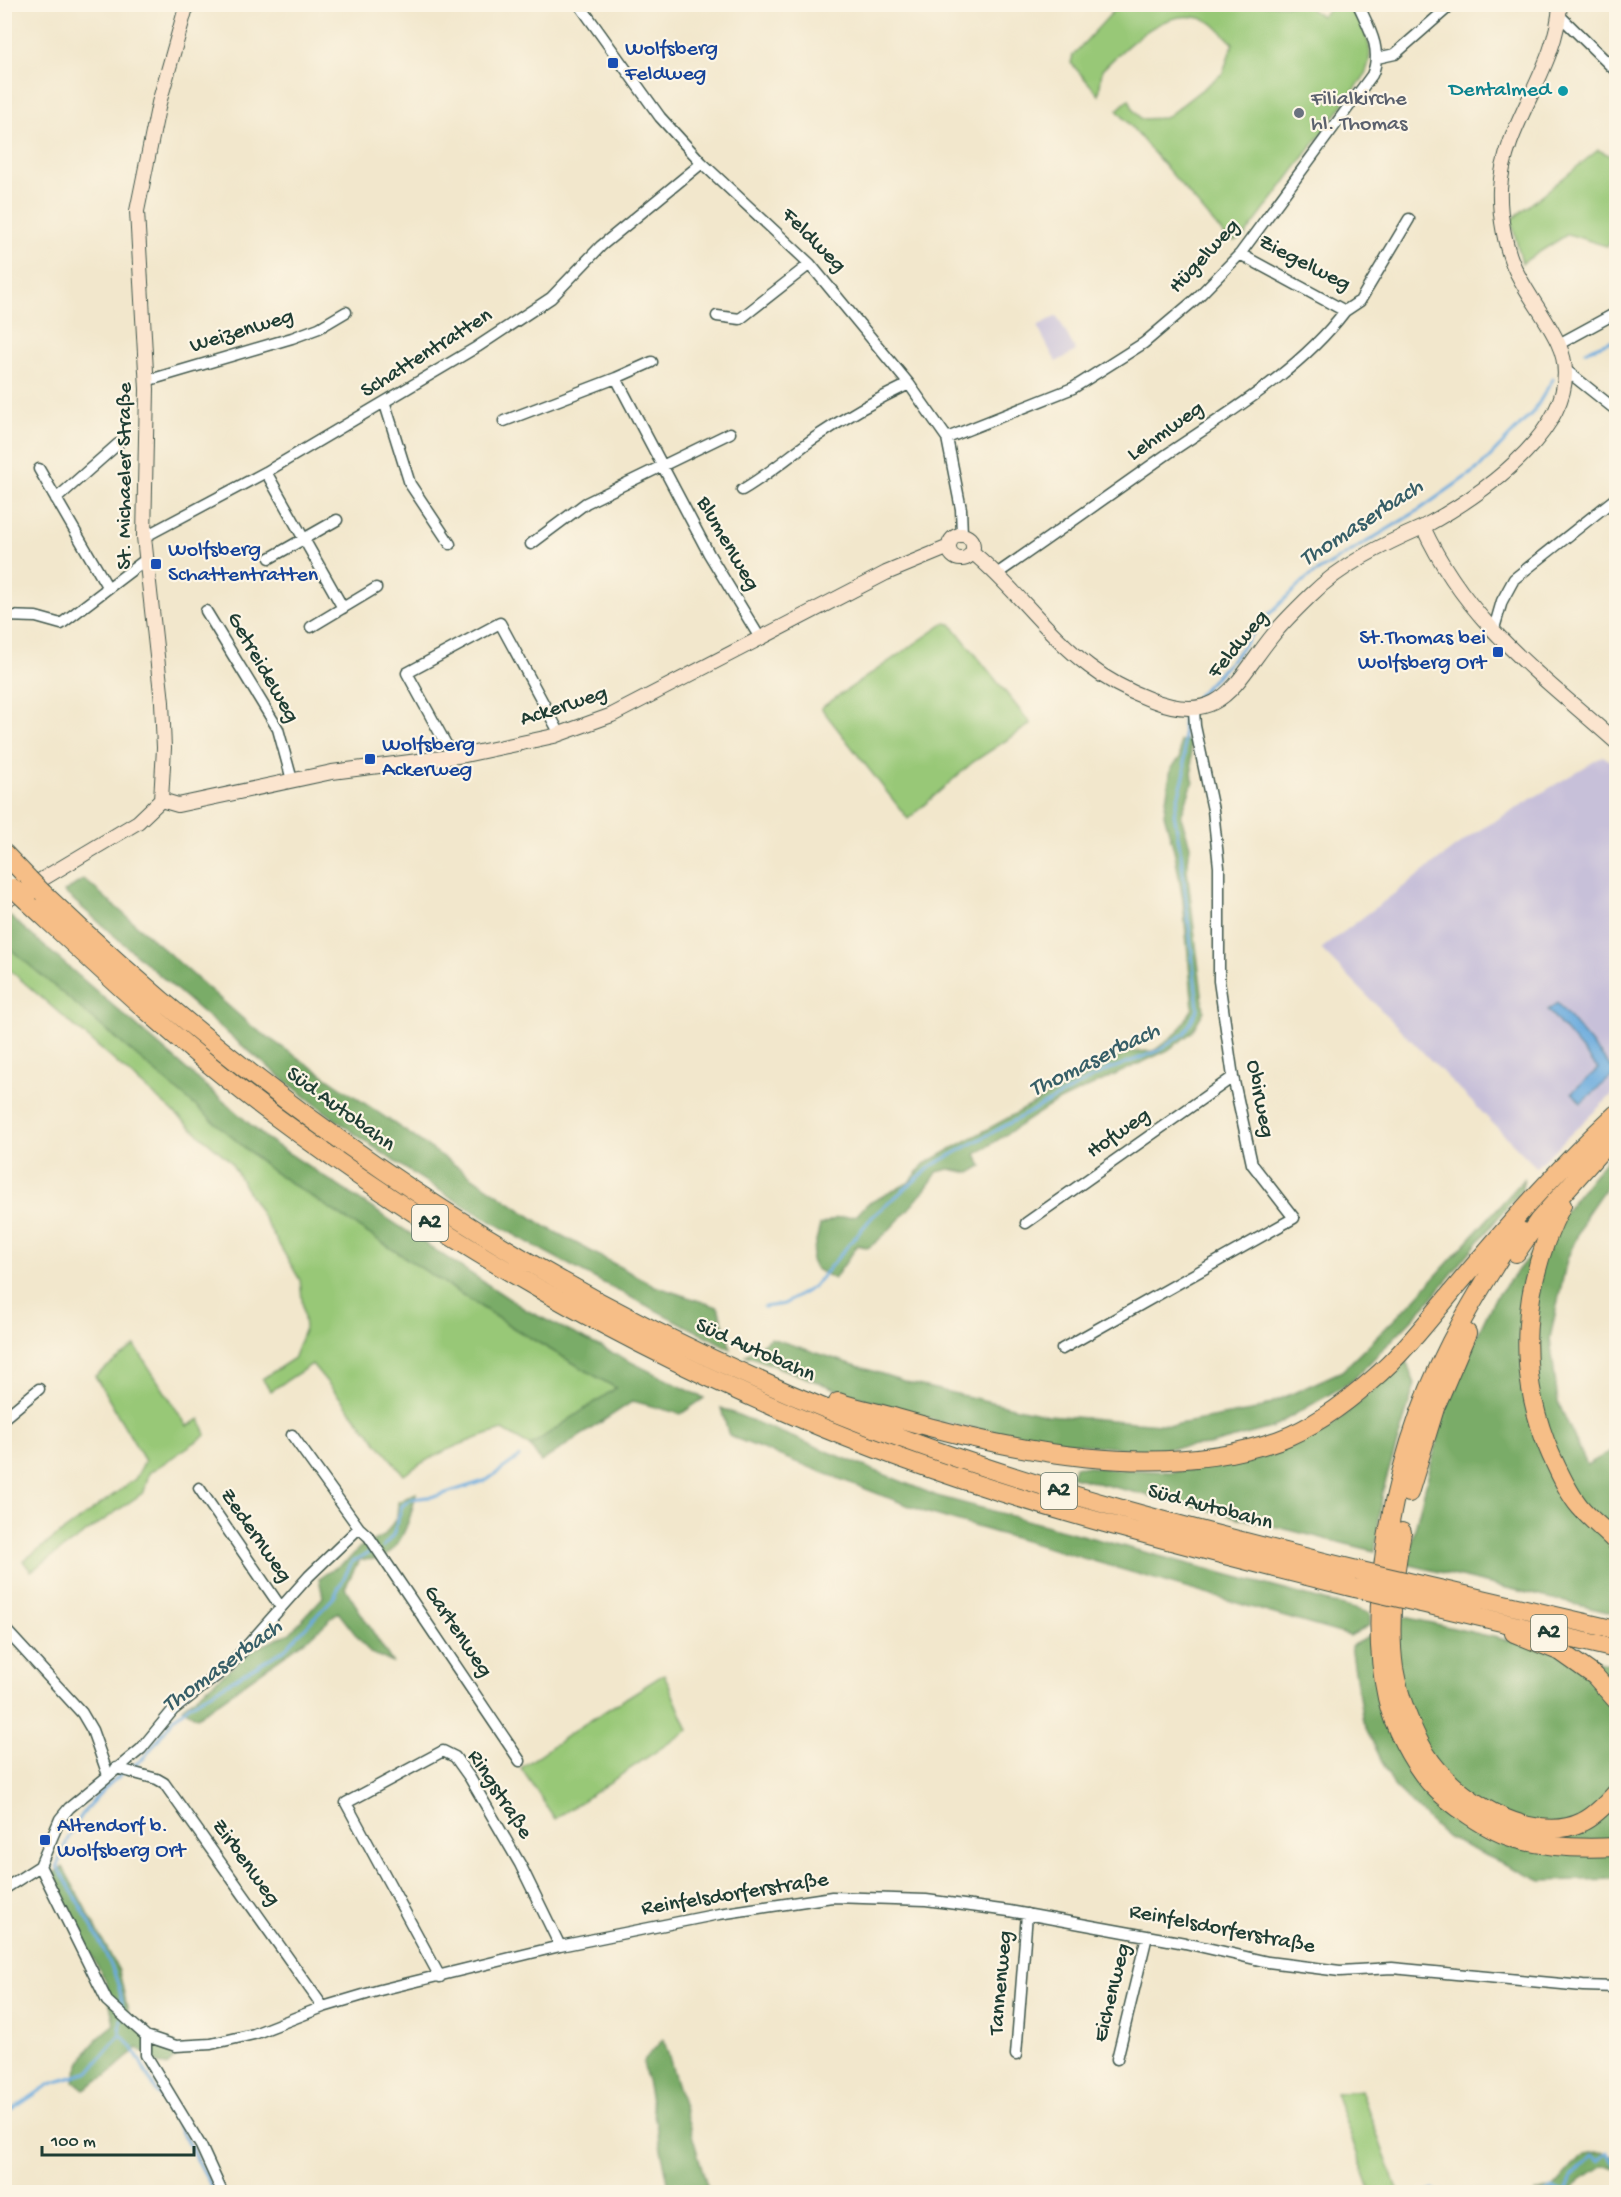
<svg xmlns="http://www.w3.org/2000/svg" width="1621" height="2197" font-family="'Gochi Hand',sans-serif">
	<rect width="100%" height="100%" fill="#fcf5e5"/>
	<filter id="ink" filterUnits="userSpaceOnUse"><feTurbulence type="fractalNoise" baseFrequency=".0167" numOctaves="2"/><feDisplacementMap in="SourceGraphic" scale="12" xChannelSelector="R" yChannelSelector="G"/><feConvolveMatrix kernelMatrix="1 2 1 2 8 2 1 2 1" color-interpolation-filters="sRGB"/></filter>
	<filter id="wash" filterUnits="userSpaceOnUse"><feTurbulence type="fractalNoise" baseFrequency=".008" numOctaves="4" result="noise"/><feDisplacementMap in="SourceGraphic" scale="24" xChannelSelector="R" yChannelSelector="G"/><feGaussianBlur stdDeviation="1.35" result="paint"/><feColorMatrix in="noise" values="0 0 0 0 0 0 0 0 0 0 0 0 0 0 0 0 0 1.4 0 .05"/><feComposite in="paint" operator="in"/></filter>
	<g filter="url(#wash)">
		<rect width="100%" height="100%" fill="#f2e7cc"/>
		<path fill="#c7c0d9" d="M1057,316L1076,351L1056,362L1037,326Z
			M1603,756L1616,765V1091L1536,1167L1321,949L1473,834Z"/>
		<path fill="#98c877" stroke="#5c8256" stroke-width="1.5" d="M1120,4L1305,5L1321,16L1335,5H1350C1364,32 1379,47 1363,78L1244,237L1234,241L1224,235L1117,110L1129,99L1134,111L1141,119L1165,118L1223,73L1233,43C1226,37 1219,28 1212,23C1170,0 1129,44 1102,70L1099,95L1071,63L1073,55Z
			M1598,150L1616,158V239L1606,246L1568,234L1522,263L1511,220Z
			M945,623L951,624L1031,724L973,762L908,819L821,708Z
			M4,942L272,1171L515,1329L616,1388L530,1446L503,1430C468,1440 433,1453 404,1475L312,1364L271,1391L262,1379L293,1359L305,1328L300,1280L230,1161L5,966Z
			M135,1346L187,1426L200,1419L206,1435L149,1473L144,1492L31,1571L23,1561L135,1479L145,1461L95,1376Z
			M664,1674L688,1730L555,1819L521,1768L580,1727Z
			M1361,2090L1398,2192H1371L1335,2093Z"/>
		<path fill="#7aac68" stroke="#4c744e" stroke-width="1.5" d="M1180,741H1190L1193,782L1181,816L1190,846L1187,870L1204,1011L1191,1033L1168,1050L1051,1105L976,1154L982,1166L970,1173L949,1169L937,1172C929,1188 881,1242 867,1248L858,1245L834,1279L816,1269L811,1261L820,1225L837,1218L856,1216L867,1204L910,1182L924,1164L1128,1052L1154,1051L1178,1032L1193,1008L1183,900L1175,854L1164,814L1171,768L1180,758Z
			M84,879L250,1025L546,1227L655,1286L718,1307L731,1349C609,1286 485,1225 372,1146C263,1069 165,979 64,892Z
			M5,912L267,1139L526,1310L704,1398L681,1414L633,1401L541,1462L530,1446L616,1388L515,1329L272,1171L7,946L5,942Z
			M1616,1147V1172L1587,1214L1567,1259L1550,1338L1558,1402L1587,1465L1616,1448V1614L1406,1564L1448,1397L1494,1300Z
			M1524,1179L1522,1189L1426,1305L1351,1382L1271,1428L1209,1445L1140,1450L1047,1441L944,1423L849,1394L746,1355L771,1338L913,1384L1048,1415L1173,1425L1256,1410L1342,1371L1413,1301Z
			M1406,1361L1415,1384L1383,1490L1375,1551L1072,1477L1075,1466L1170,1472L1249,1462L1325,1432Z
			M721,1408L937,1496L1370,1613V1625L1350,1636L925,1512L729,1436Z
			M416,1493C412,1513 404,1541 388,1554C380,1561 368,1559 359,1560L345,1588L392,1662L370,1653L338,1612L313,1635L197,1717L182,1708L255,1649L290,1633L323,1597L319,1578L348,1560L360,1547L384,1536L397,1517L398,1502Z
			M1405,1617L1616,1665V1879L1541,1881L1446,1837L1394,1786L1363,1722L1351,1646Z
			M63,1867L119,1971L129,2016L138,2029L172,2048L178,2054L167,2066L156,2062L138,2048L106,2076L84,2089L74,2081C81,2055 93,2041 114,2025L106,1982L49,1876Z
			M663,2039L667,2050L709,2192H670L643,2062Z
			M1604,2152L1616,2157V2169L1603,2165L1582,2179L1570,2192H1535L1554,2187L1583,2155Z"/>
		<path fill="#6aabde" stroke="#447489" stroke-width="1.5" d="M1557,1003L1616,1073L1581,1103L1572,1092L1598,1069L1548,1010Z"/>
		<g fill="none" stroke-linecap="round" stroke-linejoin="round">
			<path stroke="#6aabde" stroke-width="3" d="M1585,351L1616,339
				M1192,702L1237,654L1260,623L1307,578L1416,512L1480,467L1534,411L1553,379
				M764,1307L784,1304L813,1287L873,1216L933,1165L1105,1071L1158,1051L1185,1033L1198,1008L1181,854L1174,813L1185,772L1183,716
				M383,1547L393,1535L402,1506L411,1499L437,1496L487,1480L519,1457
				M128,1769L143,1759L175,1717L190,1705L284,1650L334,1597L352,1562L372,1551
				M122,2009C125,1977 75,1897 57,1866C69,1828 91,1797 123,1773
				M121,2035C135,2047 140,2062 149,2078C172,2116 195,2152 214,2192
				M4,2115L50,2084L89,2072L120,2035L121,2019
				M1430,2192L1435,2190L1437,2192
				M1546,2192L1552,2188L1563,2192
				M1565,2192L1572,2177L1592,2156L1599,2160L1608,2152L1616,2166"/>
		</g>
	</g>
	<g filter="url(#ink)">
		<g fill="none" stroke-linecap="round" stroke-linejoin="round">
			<g stroke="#3f564b" stroke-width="13">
				<path id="street" d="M579,4L660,117L702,163L810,264L909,384L947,438L961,509L962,535
					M1559,15L1616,71
					M1377,58L1395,54L1452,4
					M1240,254L1345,311L1360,301L1409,219
					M717,316L740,319L810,264
					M1559,344L1616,313
					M1567,371L1616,410
					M616,378L709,554L760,638
					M146,381L292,338L319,328L346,312
					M385,404L410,484L450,544
					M504,421L616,378L652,362
					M947,438L1073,388L1144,343L1197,298L1240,254L1372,75C1383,50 1369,28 1358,4
					M39,469L108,588
					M266,472L343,608
					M742,490C769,474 788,457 813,439C844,418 875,400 909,384
					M56,499L118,444
					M144,537L266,472L477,347L551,298L601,246L702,163
					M531,544L586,503L730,433
					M270,558L337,520
					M998,573C1053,535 1108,496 1163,457C1226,414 1299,372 1345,311
					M206,611L278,729L292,780
					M4,616L36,617L61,624L145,560
					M311,627L376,588
					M1493,632L1502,601L1514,579L1616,498
					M453,757L407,673L500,623L560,734
					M1026,1223L1233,1077
					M1062,1349L1294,1218L1252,1164L1233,1077L1219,981V867L1213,810L1195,726L1194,710
					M4,1418L39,1389
					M292,1435L359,1528L369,1537L520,1761
					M199,1488L280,1606
					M4,1628L82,1713L92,1730L108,1775
					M116,1768L157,1779L164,1783L323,2007
					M40,1866L107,2001L146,2036L176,2046L211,2044L254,2034L323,2007L380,1990L560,1946L719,1914L832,1897L926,1900L1009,1911L1185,1943L1268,1962L1340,1971L1392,1968L1583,1986L1616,1987
					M4,1889L40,1866L60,1819L69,1808L141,1749L173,1710L229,1666L309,1576L359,1528
					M440,1977L346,1803L443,1751L455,1757L470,1778L520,1864L560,1946
					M146,2036V2055L201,2146L222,2192
					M1016,2055L1027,1914
					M1117,2059L1147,1936"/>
			</g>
			<g stroke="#3f564b" stroke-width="16">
				<path id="secondary" d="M1560,4C1557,70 1504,123 1500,189C1499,214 1505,250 1517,273C1529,297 1547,319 1558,343C1594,420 1480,496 1423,527C1467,623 1540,674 1616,742
					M949 547a12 12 0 1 1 24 0a12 12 0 1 1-24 0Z
					M972,552C1015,587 1045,633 1089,666C1107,680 1128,691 1149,699C1222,728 1234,683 1273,635C1284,621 1298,608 1311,595C1341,565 1384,544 1423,527
					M161,800L178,805L332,772L465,755L554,736L612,715L886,573L949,547
					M4,902L138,822L161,800L164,748L162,702L144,537L147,389L137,211L159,103L187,4"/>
			</g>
			<g stroke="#3f564b" stroke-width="20">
				<path id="highway" d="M4,853L29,879
					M43,893C293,1132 575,1318 901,1438C1049,1493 1203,1532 1357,1570
					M27,901C107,975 187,1051 275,1116C436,1236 610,1337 795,1416C975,1494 1166,1541 1355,1588
					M1562,1205C1521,1284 1515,1373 1551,1455C1559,1472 1568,1493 1580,1507C1591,1520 1605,1530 1616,1542
					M1518,1229C1480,1288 1444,1346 1420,1412C1390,1496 1367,1610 1387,1698C1393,1726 1411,1761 1430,1783C1449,1804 1490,1832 1517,1839C1550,1848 1583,1849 1616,1847
					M1516,1253L1539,1220L1616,1134
					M838,1402C857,1409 877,1412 897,1418C1014,1452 1160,1482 1279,1440C1312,1428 1346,1403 1372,1380C1406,1351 1433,1314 1462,1280C1511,1222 1560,1166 1616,1114
					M1409,1493L1435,1408L1467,1333
					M1402,1532C1394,1574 1388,1625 1394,1668C1399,1697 1411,1729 1426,1754C1452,1797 1531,1847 1582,1822C1595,1816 1607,1803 1616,1793
					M1422,1585L1616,1630
					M1421,1603L1616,1649
					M1514,1633L1561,1652L1595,1676L1616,1700"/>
			</g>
			<use href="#street" stroke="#fff" stroke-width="10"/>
			<use href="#secondary" stroke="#fbe5cf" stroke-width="14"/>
			<use href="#highway" stroke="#f6be87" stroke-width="18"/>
			<g stroke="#3f564b" stroke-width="20" stroke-linecap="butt">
				<path id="highway-bridge" d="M29,879L43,893
					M13,888L27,901
					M1357,1570L1422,1585
					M1355,1588L1421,1603"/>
			</g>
			<use href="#highway-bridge" stroke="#f6be87" stroke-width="18"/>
		</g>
	</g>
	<g fill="#1a4fb4" stroke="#fcf5e5" stroke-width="2">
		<rect x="607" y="57" width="12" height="12" rx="3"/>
		<rect x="150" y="558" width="12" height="12" rx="3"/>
		<rect x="1492" y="646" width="12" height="12" rx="3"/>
		<rect x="364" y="753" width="12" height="12" rx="3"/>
		<rect x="39" y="1834" width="12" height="12" rx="3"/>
	</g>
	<circle fill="#0f9aa8" stroke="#fcf5e5" stroke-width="2" cx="1563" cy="91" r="6"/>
	<circle fill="#6b7280" stroke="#fcf5e5" stroke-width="2" cx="1299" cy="113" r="6"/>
	<g text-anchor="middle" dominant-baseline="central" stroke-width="4.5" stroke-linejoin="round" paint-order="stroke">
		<g fill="#fcf5e5" stroke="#617469" stroke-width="1.5">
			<rect x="412" y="1205" width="36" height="36" rx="4.5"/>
			<rect x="1041" y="1473" width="36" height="36" rx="4.5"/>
			<rect x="1531" y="1615" width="36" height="36" rx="4.5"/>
		</g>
		<g font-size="21" font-weight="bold" fill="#1f3d34">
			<text x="430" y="1223">A2</text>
			<text x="1059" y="1491">A2</text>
			<text x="1549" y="1633">A2</text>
		</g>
		<g font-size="22" fill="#164399" stroke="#fcf5e5" text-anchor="start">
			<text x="625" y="50">Wolfsberg<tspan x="625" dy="25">Feldweg</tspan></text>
			<text x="168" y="551">Wolfsberg<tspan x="168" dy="25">Schattentratten</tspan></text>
			<text x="1486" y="639" text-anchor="end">St.Thomas bei<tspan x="1486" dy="25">Wolfsberg Ort</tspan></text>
			<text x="382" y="746">Wolfsberg<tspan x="382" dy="25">Ackerweg</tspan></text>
			<text x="57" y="1827">Altendorf b.<tspan x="57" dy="25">Wolfsberg Ort</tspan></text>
		</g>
		<g font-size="22" fill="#0d838f" stroke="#fcf5e5" text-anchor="end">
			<text x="1551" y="91">Dentalmed</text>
		</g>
		<g font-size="22" fill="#5b616d" stroke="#fcf5e5" text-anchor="start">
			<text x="1311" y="100">Filialkirche<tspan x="1311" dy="25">hl. Thomas</tspan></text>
		</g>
		<g font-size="22" fill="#1f3d34" stroke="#fcf5e5">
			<text transform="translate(813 241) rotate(45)">Feldweg</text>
			<text transform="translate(1205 257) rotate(-47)">Hügelweg</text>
			<text transform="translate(1304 264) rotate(27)">Ziegelweg</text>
			<text transform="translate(242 332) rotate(-17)">Weizenweg</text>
			<text transform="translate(427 354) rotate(-32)">Schattentratten</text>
			<text transform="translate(1166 432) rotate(-35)">Lehmweg</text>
			<text transform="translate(126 476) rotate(-90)">St. Michaeler Straße</text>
			<text transform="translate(727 544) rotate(60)">Blumenweg</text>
			<text transform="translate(1239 645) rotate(-50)">Feldweg</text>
			<text transform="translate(262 668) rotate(60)">Getreideweg</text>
			<text transform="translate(564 707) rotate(-18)">Ackerweg</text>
			<text transform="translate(1259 1099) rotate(79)">Obirweg</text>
			<text transform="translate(340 1110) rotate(36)">Süd Autobahn</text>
			<text transform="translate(1119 1134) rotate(-35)">Hofweg</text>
			<text transform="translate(755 1351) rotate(24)">Süd Autobahn</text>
			<text transform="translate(1210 1508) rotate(15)">Süd Autobahn</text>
			<text transform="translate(255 1536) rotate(55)">Zedernweg</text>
			<text transform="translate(457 1632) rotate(56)">Gartenweg</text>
			<text transform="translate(499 1795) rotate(57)">Ringstraße</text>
			<text transform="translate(245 1863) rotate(54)">Zirbenweg</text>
			<text transform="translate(735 1895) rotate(-9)">Reinfelsdorferstraße</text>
			<text transform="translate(1222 1930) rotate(11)">Reinfelsdorferstraße</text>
			<text transform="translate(1002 1983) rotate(-85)">Tannenweg</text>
			<text transform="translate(1113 1993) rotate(-76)">Eichenweg</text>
		</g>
		<g font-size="24" font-style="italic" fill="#365e67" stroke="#fcf5e5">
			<text transform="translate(1362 524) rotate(-33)">Thomaserbach</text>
			<text transform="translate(1095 1061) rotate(-26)">Thomaserbach</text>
			<text transform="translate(223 1667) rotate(-36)">Thomaserbach</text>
		</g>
	</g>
	<rect width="1621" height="2197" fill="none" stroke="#fcf5e5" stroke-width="24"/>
	<path d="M42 2146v9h152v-9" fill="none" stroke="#1f3d34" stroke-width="3"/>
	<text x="51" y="2146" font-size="18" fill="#1f3d34" stroke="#fcf5e5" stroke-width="4.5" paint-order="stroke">100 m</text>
</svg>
